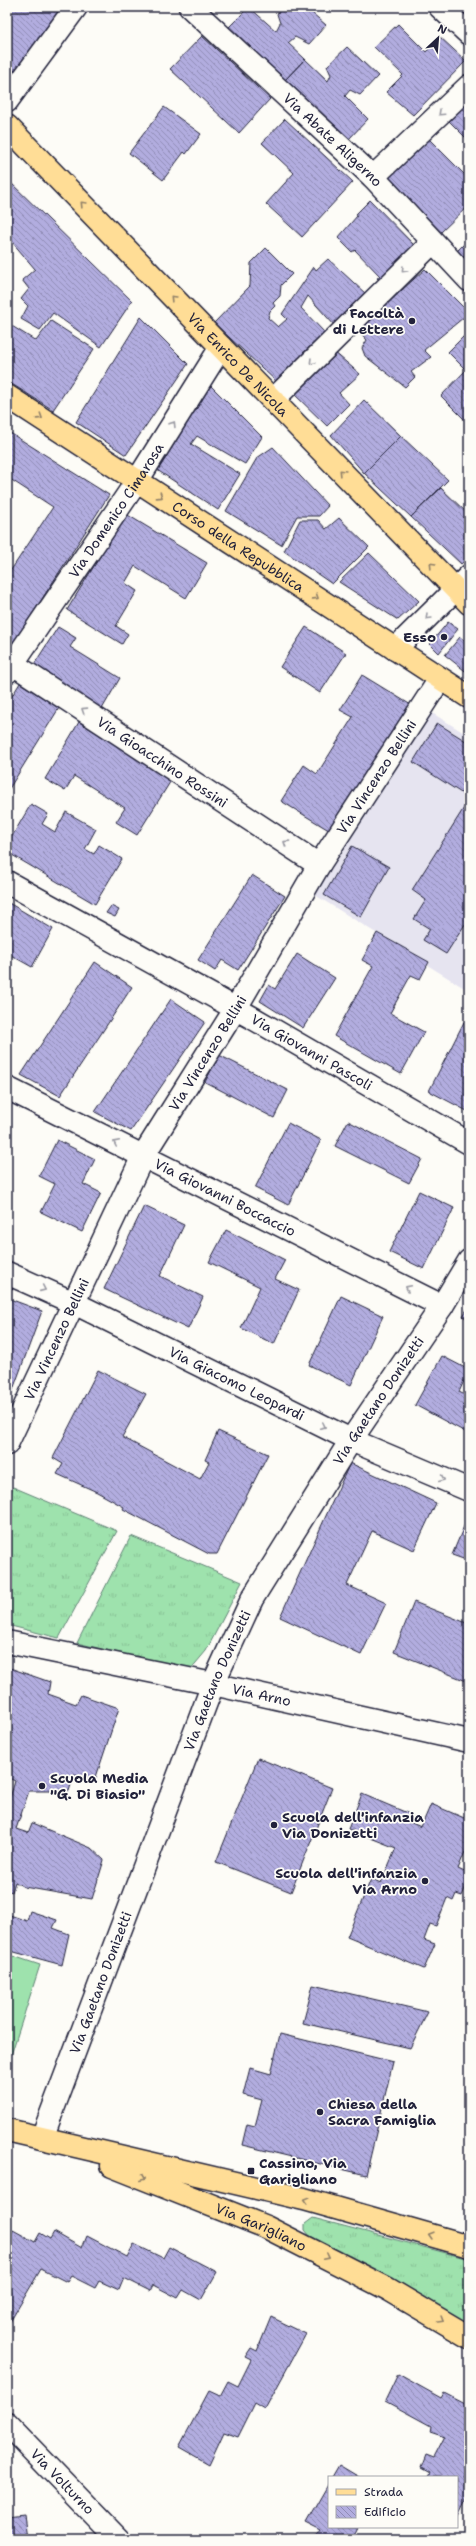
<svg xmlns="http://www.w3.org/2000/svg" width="476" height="2546" font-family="'Shantell Sans',sans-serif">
	<defs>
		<pattern id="grass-tufts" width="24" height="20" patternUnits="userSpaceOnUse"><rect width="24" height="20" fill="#9ee2ad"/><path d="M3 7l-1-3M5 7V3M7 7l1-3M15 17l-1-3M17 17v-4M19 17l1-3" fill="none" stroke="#88c296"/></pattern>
		<pattern id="building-back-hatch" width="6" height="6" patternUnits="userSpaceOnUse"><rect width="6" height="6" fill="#b2addf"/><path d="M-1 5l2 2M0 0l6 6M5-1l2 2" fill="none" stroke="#908cb6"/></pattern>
	</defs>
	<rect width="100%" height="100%" fill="#fdfcf7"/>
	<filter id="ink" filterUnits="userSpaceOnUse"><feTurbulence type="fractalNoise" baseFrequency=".025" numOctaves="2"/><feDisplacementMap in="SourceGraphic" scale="8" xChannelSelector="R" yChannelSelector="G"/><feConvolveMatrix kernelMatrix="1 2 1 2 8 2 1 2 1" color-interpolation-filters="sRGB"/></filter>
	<g filter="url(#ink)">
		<path fill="#e6e4f0" d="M429,711L469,736V991L315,895Z"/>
		<path fill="url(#grass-tufts)" stroke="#608274" d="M13,1487L117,1531L59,1638L7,1625V1504Z
			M131,1536L242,1582L206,1651L190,1670L77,1643Z
			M313,2218L469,2259V2328L390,2278L310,2236L305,2230V2224Z"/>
		<path fill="#9ee2ad" stroke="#608274" d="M7,1954L40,1965L11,2055L7,2053Z"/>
		<path fill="url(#building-back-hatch)" stroke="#22223b" d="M7,7H62L7,88Z
			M249,7L276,31L280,23L277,14L283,7H305L326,25L309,44L295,37L288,43L305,59L285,80L229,27Z
			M398,24L426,52L440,37L466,61L413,115L386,92L403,75L374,47Z
			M202,36L270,99L239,133L170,69Z
			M347,47L378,76L360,95L350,90L345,96L368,119L348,140L285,80L305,59L328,81L331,75L327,66Z
			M469,99V141L448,120Z
			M164,107L201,134L186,154L184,152L163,180L129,153Z
			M285,119L353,182L302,237L266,204L294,173L262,143Z
			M427,137L469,179V205L439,234L386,179Z
			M7,179L132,301L101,347L53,313L40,330L21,319L28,306L21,299L29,289L22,280L35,269L7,236V231L11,227L7,224Z
			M370,200L415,246L382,283L377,278L380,276L355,250L352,252L338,238L357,216L356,214Z
			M469,239V264L456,252Z
			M266,248L292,274L281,285L280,296L273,303L275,306L270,311L268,318L278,327L287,319L282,314L314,267L316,270L328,259L366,294L335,326L308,296L301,308L325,333L303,353L306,356L278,383L214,323L250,286L251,263Z
			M425,269L469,313L424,350L431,357L411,372L415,377L405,387L365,356L362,348L367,340L357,329L386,298L391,300Z
			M141,317L188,364L126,455L76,422Z
			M51,321L94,349L53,410L7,381V323L36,341Z
			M469,331V424L441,396L466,370L448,352Z
			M333,351L360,374L339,393L349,404L327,426L292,392Z
			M207,382L262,437L245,464L197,436L191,444L240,474L218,510L154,468Z
			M364,400L401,436L364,473L331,435Z
			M7,431L109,495L11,647L7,644V576L53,507L7,477Z
			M401,436L448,480L411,517L364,473Z
			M273,447L328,506L319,516H297L281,545L226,511L257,458Z
			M441,488L469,515V557L461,564L411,517Z
			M126,514L207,563L186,598L135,566L125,583L137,591L116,626L128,634L122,644L67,610Z
			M339,518L369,547L332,584L284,551L300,520H318L326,529Z
			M369,553L419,601L398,620L339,582Z
			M448,622L458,629L439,653L430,644Z
			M58,627L76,638L70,647L120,678L102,709L33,666Z
			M306,627L346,653L320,693L280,667Z
			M460,637L469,644V674L445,655Z
			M362,675L411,705L332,832L281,801L304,765L317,774L353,717L340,710Z
			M20,683L59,708L7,792V704Z
			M79,722L172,779L137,835L116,822L125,808L74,776L65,791L45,779Z
			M437,723L469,743V798L413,762Z
			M469,800V918L446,954L423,940L430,929L414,919L426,900L412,890Z
			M31,804L48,814L42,824L55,832L66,812L96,829L85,849L94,854L99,845L122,859L95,904L7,852V845Z
			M352,846L389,867L361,917L324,895Z
			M252,875L285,896L238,970L222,960L215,971L198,960Z
			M7,902L53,929L32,967L7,953Z
			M111,906L119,910L115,917L106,913Z
			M377,933L429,962L420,979L411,975L390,1013L424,1032L401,1074L334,1036L373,966L362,960Z
			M297,954L335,978L303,1028L260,1001L269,985L275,989Z
			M95,962L132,987L60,1096L21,1075Z
			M171,999L205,1022L131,1131L95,1112Z
			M464,1022L469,1024V1112L429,1091Z
			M219,1055L288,1090L274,1118L205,1082Z
			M348,1121L422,1159L409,1183L335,1146Z
			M288,1123L321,1140L288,1205L255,1188Z
			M57,1140L95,1159L83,1184L101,1193L82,1232L41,1212L55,1184L39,1176Z
			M419,1191L454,1208L424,1269L389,1252Z
			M144,1206L184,1225L160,1276L203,1297L188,1329L104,1289Z
			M226,1230L285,1260L275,1279L299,1290L274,1344L241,1328L260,1287L209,1262Z
			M341,1296L383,1316L351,1385L309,1365Z
			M7,1298L42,1311L7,1406Z
			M469,1306V1320L463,1316Z
			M442,1356L469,1370L459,1392L469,1397V1434L415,1405Z
			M98,1370L146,1394L122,1437L200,1479L209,1462L205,1460L218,1431L268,1454L217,1554H209L123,1509L124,1507L97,1492L57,1474L63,1464L53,1458Z
			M350,1463L436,1503L414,1550L372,1531L347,1585L386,1603L361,1655L280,1617Z
			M467,1519L469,1520V1561L452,1555Z
			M469,1563V1581L463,1578Z
			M414,1602L469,1624V1682L394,1652Z
			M7,1667L50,1682L48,1694L76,1704L81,1695L119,1708L95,1780L74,1775L69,1791H29L16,1829L28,1833L32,1823L91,1848L104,1860L92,1899L24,1887L15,1882L12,1892L7,1890V1808L15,1781L7,1777Z
			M258,1758L332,1788L291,1892L216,1862Z
			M362,1794L412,1815L409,1822L421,1827L431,1804L469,1820V1853L465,1852L458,1869L469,1874V1879L462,1896L456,1894L453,1901L447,1898L436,1926L430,1924L424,1940L435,1944L424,1969L347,1937L371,1879L381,1883L396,1848L348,1829Z
			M30,1911L57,1920L53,1928L69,1934L62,1965L7,1950V1914L27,1921Z
			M313,1985L428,2012L410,2048L303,2023Z
			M280,2034L393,2062L366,2175L242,2145L247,2124L255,2126L262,2100L243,2095L250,2068L271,2074Z
			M13,2230L35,2242L40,2233L50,2239L54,2232L82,2248L87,2236L127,2257L134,2244L163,2258L169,2247L217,2272L201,2300L183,2290L178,2298L153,2285L150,2291L124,2278L119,2290L99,2281L95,2288L71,2276L67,2282L41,2269L7,2327V2242Z
			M271,2317L306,2334L265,2409L255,2403L238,2437L224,2432L209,2464L179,2447L209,2391L220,2396L228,2381L238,2386L251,2360L245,2357L251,2348L257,2351Z
			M398,2374L441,2398L444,2393L469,2406V2466L463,2476L469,2480V2494L457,2519V2477H428L430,2473L421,2468L426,2455L434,2458L445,2437L430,2432L431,2426L385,2401Z
			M339,2465L359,2477H332Z
			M329,2483V2527H358L352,2539H314L320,2530L306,2523Z
			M24,2516L27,2539H7V2518Z"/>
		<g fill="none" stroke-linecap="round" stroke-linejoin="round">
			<g stroke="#22223b" stroke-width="25">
				<g id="minor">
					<path id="s1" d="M190,7L373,177L469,280"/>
					<path d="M440,7L469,34"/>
					<path d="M7,101L76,7"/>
					<path d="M373,177L469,86"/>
					<path d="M273,400L432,243"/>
					<path d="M395,649L469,576"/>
					<path id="s2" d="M7,660L319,865"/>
					<path id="s3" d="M7,672L137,481L221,347"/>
					<path id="s4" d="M7,882L251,1017L469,1143"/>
					<path id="s5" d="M7,1088L442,1306"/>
					<path id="s6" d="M7,1273L74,1303L351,1440L469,1490"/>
					<path id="s7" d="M7,1444L143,1156L236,1008L319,865L440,679"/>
					<path id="s8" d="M7,1642L213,1684L469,1741"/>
					<path id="s9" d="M42,2138L213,1684L252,1599L351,1440L442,1306L469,1261"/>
					<path id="s10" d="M7,2424L118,2539"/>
				</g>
			</g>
			<g stroke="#22223b" stroke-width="25">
				<g id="major">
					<path id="s11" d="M7,126L469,603"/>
					<path id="s12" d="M7,396L469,697"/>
					<path d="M7,2130L304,2199L469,2246"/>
					<path id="s13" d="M112,2166L266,2227L388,2289L469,2337"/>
				</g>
			</g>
			<use href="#minor" stroke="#fdfcf7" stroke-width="22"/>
			<use href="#major" stroke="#ffdd96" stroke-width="22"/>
		</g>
		<defs><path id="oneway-chevron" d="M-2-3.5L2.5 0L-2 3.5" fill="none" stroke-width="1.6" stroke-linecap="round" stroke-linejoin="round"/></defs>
		<g stroke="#9a9aa2">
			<use href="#oneway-chevron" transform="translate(441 113) rotate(137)"/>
			<use href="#oneway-chevron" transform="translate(404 270) rotate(135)"/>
			<use href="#oneway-chevron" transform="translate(312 362) rotate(135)"/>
			<use href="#oneway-chevron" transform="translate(173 424) rotate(-58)"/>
			<use href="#oneway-chevron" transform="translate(428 617) rotate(135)"/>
			<use href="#oneway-chevron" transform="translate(84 710) rotate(-147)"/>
			<use href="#oneway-chevron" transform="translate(286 843) rotate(-147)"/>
			<use href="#oneway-chevron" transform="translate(116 1143) rotate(-154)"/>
			<use href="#oneway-chevron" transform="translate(408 1288) rotate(-153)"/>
			<use href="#oneway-chevron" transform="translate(43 1289) rotate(24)"/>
			<use href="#oneway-chevron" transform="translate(323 1426) rotate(26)"/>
			<use href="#oneway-chevron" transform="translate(442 1479) rotate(23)"/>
		</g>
		<g stroke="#908068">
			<use href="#oneway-chevron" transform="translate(83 204) rotate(-134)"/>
			<use href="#oneway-chevron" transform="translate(173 298) rotate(-134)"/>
			<use href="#oneway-chevron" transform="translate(40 417) rotate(33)"/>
			<use href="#oneway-chevron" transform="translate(342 472) rotate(-134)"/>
			<use href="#oneway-chevron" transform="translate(160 496) rotate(33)"/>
			<use href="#oneway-chevron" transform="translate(432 565) rotate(-134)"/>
			<use href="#oneway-chevron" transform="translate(316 597) rotate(33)"/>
			<use href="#oneway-chevron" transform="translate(143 2178) rotate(22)"/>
			<use href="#oneway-chevron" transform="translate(306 2200) rotate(-165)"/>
			<use href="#oneway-chevron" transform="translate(431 2235) rotate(-164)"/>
			<use href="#oneway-chevron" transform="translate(327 2257) rotate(27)"/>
			<use href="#oneway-chevron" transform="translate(441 2320) rotate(31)"/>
		</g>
	</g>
	<g fill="#22223b" stroke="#fdfcf7" stroke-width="1.5">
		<circle cx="412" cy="321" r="4"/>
		<circle cx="444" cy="637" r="4"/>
		<circle cx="42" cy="1786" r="4"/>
		<circle cx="274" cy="1825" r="4"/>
		<circle cx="425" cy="1881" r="4"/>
		<circle cx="320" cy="2112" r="4"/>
		<rect x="247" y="2167" width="8" height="8" rx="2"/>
	</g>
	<g text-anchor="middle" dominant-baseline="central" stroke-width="3.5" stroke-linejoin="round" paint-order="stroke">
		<g font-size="14" fill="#22223b" stroke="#fdfcf7">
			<text stroke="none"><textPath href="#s1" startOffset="195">Via Abate Aligerno</textPath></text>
			<text stroke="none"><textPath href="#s11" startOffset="332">Via Enrico De Nicola</textPath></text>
			<text stroke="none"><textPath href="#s3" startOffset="195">Via Domenico Cimarosa</textPath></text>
			<text stroke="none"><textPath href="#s12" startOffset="276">Corso della Repubblica</textPath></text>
			<text stroke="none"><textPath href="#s2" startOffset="186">Via Gioacchino Rossini</textPath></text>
			<text stroke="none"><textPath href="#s7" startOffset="764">Via Vincenzo Bellini</textPath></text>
			<text stroke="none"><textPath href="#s4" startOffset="349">Via Giovanni Pascoli</textPath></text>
			<text stroke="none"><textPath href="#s7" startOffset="440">Via Vincenzo Bellini</textPath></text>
			<text stroke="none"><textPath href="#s5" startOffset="244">Via Giovanni Boccaccio</textPath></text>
			<text stroke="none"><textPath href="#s7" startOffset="116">Via Vincenzo Bellini</textPath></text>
			<text stroke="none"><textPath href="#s6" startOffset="255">Via Giacomo Leopardi</textPath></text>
			<text stroke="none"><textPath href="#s9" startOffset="814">Via Gaetano Donizetti</textPath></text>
			<text stroke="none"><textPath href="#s9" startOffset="490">Via Gaetano Donizetti</textPath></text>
			<text stroke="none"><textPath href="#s8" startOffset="260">Via Arno</textPath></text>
			<text stroke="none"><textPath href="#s9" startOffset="166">Via Gaetano Donizetti</textPath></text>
			<text stroke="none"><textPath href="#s13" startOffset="161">Via Garigliano</textPath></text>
			<text stroke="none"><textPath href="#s10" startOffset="80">Via Volturno</textPath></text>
		</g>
		<g font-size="14" font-weight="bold" fill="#22223b" stroke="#fdfcf7" text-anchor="start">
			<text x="404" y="313" text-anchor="end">Facoltà<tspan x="404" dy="16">di Lettere</tspan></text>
			<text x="436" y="637" text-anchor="end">Esso</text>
			<text x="50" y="1778">Scuola Media<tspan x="50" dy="16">"G. Di Biasio"</tspan></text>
			<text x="282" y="1817">Scuola dell'infanzia<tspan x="282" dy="16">Via Donizetti</tspan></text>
			<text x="417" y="1873" text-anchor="end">Scuola dell'infanzia<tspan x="417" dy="16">Via Arno</tspan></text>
			<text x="328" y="2104">Chiesa della<tspan x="328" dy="16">Sacra Famiglia</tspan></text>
			<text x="259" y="2163">Cassino, Via<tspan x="259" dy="16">Garigliano</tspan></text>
		</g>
	</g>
	<rect width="476" height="2546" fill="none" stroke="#fdfcf7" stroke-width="24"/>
	<rect x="12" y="12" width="452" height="2522" fill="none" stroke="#22223b" stroke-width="1.5" filter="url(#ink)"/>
	<rect x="328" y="2476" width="130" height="52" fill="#fdfcf7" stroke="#a5a5ac"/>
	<rect x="336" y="2489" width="20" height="6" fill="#ffdd96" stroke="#a5a5ac"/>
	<text x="364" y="2496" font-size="12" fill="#22223b">Strada</text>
	<rect x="336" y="2506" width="20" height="12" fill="url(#building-back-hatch)" stroke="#a5a5ac"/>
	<text x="364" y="2516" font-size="12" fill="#22223b">Edificio</text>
	<g transform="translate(438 38) rotate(26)" stroke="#fdfcf7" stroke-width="3" paint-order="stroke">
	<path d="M0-3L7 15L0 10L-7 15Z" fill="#22223b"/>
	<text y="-6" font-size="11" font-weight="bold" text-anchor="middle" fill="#22223b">N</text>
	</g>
</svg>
